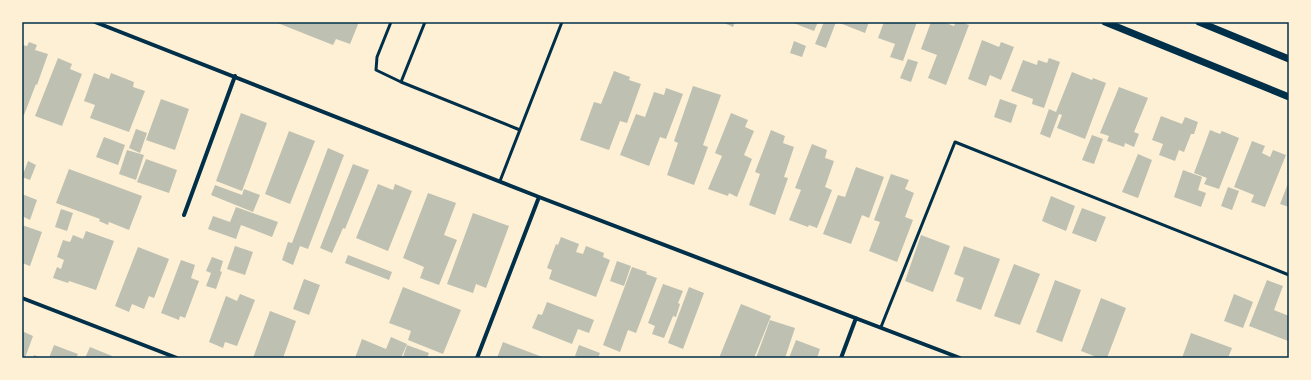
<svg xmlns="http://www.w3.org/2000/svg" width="1311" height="380" font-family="'Exo 2',sans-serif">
	<rect width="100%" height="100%" fill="#fdf0d5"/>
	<path fill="#bec0b2" d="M275,22H359L350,44L336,39L333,45Z
		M722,22H735L733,27Z
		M791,22H818L814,31Z
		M824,22H836L826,48L815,44Z
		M837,22H869L865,33Z
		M884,22H917L903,61L890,57L895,44L878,38Z
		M931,22H943L954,26L956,22H961L969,25L946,85L928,78L937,55L921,49Z
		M982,40L999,47L1001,42L1014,47L1001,80L990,75L986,86L968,79Z
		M794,41L806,46L802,57L790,53Z
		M29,42L37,45L35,50L48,54L37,85L36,84L24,115L22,114V45L27,46Z
		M58,58L72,64L70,69L82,74L62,126L35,116Z
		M1049,58L1060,62L1044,108L1032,104L1033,99L1011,91L1023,60L1037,65L1038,60L1047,63Z
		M908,59L918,62L911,82L900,78Z
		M614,71L630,77L629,80L641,84L627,123L620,121L609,150L580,140L594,102L601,104Z
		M1072,72L1092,80L1093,78L1106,83L1085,139L1057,128L1062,115L1059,114L1050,138L1040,134L1049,109L1056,112Z
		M94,73L109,79L111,73L134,82L133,87L145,91L129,132L90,118L95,105L84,101Z
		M693,86L721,95L703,145L708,147L694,185L667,175L678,143L674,141Z
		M1119,87L1148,98L1134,132L1139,134L1134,147L1125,143L1124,147L1107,141L1109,136L1100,133Z
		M666,88L683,94L666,139L660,137L649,166L620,155L636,114L645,117L654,92L664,95Z
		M161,99L189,109L175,150L146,140Z
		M1000,99L1017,105L1011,123L994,117Z
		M241,113L267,123L242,191L216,181Z
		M731,113L748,120L745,127L754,131L744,155L752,159L737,197L729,193L728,196L708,189L722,156L715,153Z
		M1161,116L1182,124L1185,117L1198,122L1194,134H1191L1184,152L1179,150L1175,161L1159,155L1163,144L1152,140Z
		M136,129L147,133L140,153L129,148Z
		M771,130L785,136L783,143L794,147L784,177L788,178L775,215L749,205L760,174L755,172Z
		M1210,130L1220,134L1222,131L1239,138L1219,189L1204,184L1207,178L1194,173Z
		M289,131L315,141L290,204L265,194Z
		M1092,135L1103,139L1094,164L1082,160Z
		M104,137L125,145L118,165L96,157Z
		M1252,141L1265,146L1262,153L1270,157L1273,150L1286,155L1265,207L1251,202L1254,195L1234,187Z
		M812,144L827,150L825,158L834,161L825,187L832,190L817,228L809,225L808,227L789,220L801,190L795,188Z
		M328,148L344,155L308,249L300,246L293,265L282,260L288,242L292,243Z
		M127,150L144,155L136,180L119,174Z
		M1138,154L1152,160L1138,198L1122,192Z
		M146,159L177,170L169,193L137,182Z
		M28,161L36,165L30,180L22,177Z
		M353,164L369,170L345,229L343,228L332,253L320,248Z
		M856,167L884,177L869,218L862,215L851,244L823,234L838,195L845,197Z
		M69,169L142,196L129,230L109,222L108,225L99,221L100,219L56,203Z
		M1183,170L1202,177L1198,190L1206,193L1201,207L1174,197Z
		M891,174L909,180L905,189L914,193L905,217L913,220L897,262L869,251L880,222L874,220Z
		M1289,181V207L1280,204Z
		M378,184L393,190L395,184L412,191L388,251L356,238Z
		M215,185L242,195L244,189L260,195L253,212L211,195Z
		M1228,187L1239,191L1232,210L1221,206Z
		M428,193L456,203L444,235L457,240L439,285L420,278L424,267L403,258Z
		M22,194L37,200L30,220L22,216Z
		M1051,196L1075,206L1066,231L1042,221Z
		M236,207L278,222L272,237L241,225L236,239L208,229L213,216L230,222Z
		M1082,208L1106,217L1096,242L1072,233Z
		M61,209L73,213L67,231L55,227Z
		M473,213L509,226L486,288L476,284L473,293L447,284Z
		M22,225L42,232L30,266L22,263Z
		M86,231L114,241L96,290L69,281L68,283L53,278L57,267L61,269L64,260L57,257L63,240L70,242L73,235L83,239Z
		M921,235L950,246L933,292L905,281Z
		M561,237L579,244L576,252L583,254L586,246L604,253L603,257L610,260L596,297L549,279L552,270L547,268L556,244L558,245Z
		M235,246L253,252L245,275L227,269Z
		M964,246L1000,259L981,310L956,301L964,278L954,274Z
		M138,247L169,259L154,298L149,296L144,309L132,304L129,312L115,306Z
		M348,255L392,272L389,280L345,263Z
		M212,257L223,261L220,271L222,272L216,289L206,286L211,273L206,271Z
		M181,260L195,265L191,278L199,281L185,318L180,316L179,320L161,313Z
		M617,261L631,266L624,286L610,281Z
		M1014,264L1040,274L1020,325L994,316Z
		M632,267L647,272L646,274L657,278L636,333L628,330L620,352L603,345Z
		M304,279L320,285L309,315L293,309Z
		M1055,280L1081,290L1062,342L1036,332Z
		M1267,280L1283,286L1274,310L1289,316L1288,341L1249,326Z
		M663,284L683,291L678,303L680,304L676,317L673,316L664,338L652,334L655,326L648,323Z
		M403,287L461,310L443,354L408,340L411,331L389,323Z
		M689,287L704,293L683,349L668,343Z
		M240,294L255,300L237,346L225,342L223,348L209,342L226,296L237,301Z
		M1234,294L1253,302L1243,328L1224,321Z
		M1101,298L1126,308L1107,358H1099L1081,351Z
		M547,302L594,320L589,333L578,329L572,344L532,328L538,314L542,315Z
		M741,304L771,316L754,358H719Z
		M270,311L296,321L283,358H253Z
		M770,320L795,328L785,358H756Z
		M22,331L33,336L25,358H22Z
		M1191,333L1232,348L1228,358H1182Z
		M391,337L407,344L401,358H355L362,339L386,349Z
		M796,340L820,349L817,358H789Z
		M503,342L545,358H497Z
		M54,345L78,354L76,358H49Z
		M407,345L429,353L427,358L403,357Z
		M579,345L600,353L598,358H580L575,356Z
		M90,347L112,356L111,358H85Z
		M34,355L42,358H33Z"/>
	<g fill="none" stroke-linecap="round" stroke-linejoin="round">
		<path stroke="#003049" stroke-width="3" d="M391,22L377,57L376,70L401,82
			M425,22L401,82L520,130
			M500,181L562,22
			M881,327L955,142L1289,275"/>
		<path stroke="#003049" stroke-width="4" d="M95,22L539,197L960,358
			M184,215L235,76
			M22,298L177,358
			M477,358L539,197
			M841,358L856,318"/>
		<path stroke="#003049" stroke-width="7" d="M1105,22L1289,97
			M1199,22L1289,59"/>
	</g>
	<rect width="1311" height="380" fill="none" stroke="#fdf0d5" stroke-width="46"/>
	<rect x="23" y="23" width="1265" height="334" fill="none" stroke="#003049" stroke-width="1.5"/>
</svg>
